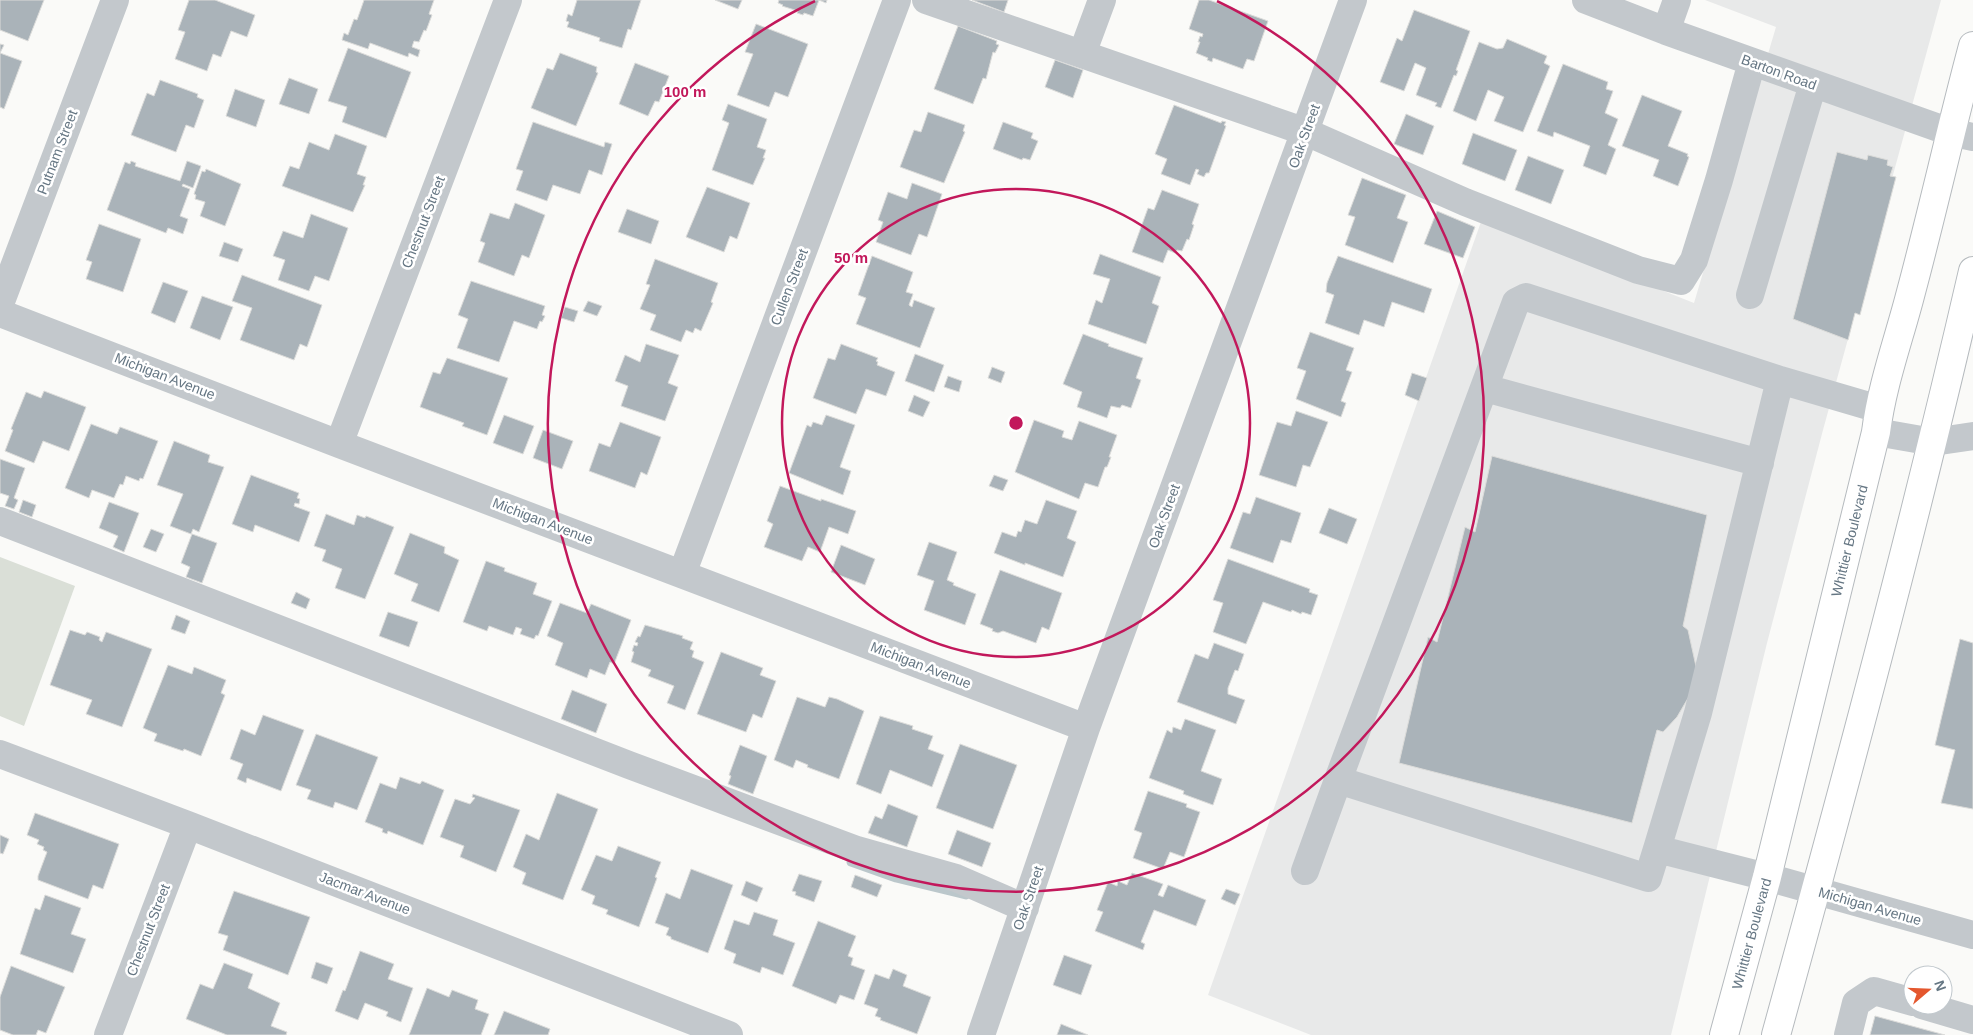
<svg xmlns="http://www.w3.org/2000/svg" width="1973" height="1035" font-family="Arial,sans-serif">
	<rect width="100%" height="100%" fill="#fafaf8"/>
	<path fill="#e8e9e9" d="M1705,0H1941L1823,430L1767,643L1671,1035H1311L1208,995L1482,219L1694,303L1776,27Z"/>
	<path fill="#dadfd7" d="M0,557L75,586L24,726L0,716Z"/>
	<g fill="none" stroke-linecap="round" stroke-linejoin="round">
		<path stroke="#bbc7cb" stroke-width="9" d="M851,862L896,878L966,895"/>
	</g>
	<path fill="#aab3b9" stroke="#dcdcda" d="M0,0H44L28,41L0,30Z
		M189,0H215L255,15L247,37L231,31L221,57L213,54L207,71L175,59L185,32L178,30Z
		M364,0H434L429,14L432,15L426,31L424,30L419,42L414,41L412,47L420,50L418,57L409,53L408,57L370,43L368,49L342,40L344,33L348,35L354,19L357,20Z
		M577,0H641L631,30L628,29L622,48L599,41L600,38L567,27L569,22L566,21L568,14L572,16Z
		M715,0H742L738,9Z
		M779,0H827L826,3L819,0L813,16L804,13L803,15L797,13L798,11L782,6L783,5L778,3Z
		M972,0H1008L1004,12Z
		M1199,0H1209L1268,21L1254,61L1247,59L1243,69L1213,58L1212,62L1207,60L1208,58L1196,53L1200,42H1198L1200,36L1202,37L1203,34L1189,29Z
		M1414,10L1470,31L1456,70L1458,71L1456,76L1454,75L1441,108L1435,106L1437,103L1416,95L1426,68L1415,63L1404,91L1380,82L1397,38L1402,41Z
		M756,24L808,44L788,97L775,92L769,107L737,95L753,54L745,52Z
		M958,26L997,41L996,44L999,45L995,53L993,52L986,79L983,78L973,104L934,89Z
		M1507,39L1547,56L1544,63L1550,66L1523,132L1494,121L1504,97L1488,90L1476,121L1453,111L1479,42L1497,49L1503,48Z
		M0,44L4,45L0,53L22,61L4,109L0,107Z
		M348,48L411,72L386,138L342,122L347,107L328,101Z
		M560,53L597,67L596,72L598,73L576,126L531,108L547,68L553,70Z
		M1055,60L1083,70L1073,98L1045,87Z
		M635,63L669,76L659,102L655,101L648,116L619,104Z
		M1563,64L1608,82L1606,89L1613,91L1605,113L1618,119L1608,145L1616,149L1606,175L1583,166L1590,146L1554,132L1553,137L1537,131Z
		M289,78L318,89L309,114L279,104Z
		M160,80L198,94L197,97L204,100L194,128L186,125L176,152L131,135L147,93L154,96Z
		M235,89L265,100L256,127L226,116Z
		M1642,95L1682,111L1668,146L1688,154L1687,156L1689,157L1678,186L1653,176L1659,160L1622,146Z
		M728,104L767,119L757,147L766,150L763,158H765L753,185L712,170L729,123L722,120Z
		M1174,105L1221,123L1222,121L1226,122L1224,125L1226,126L1209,173H1206L1204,177L1197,174L1199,170L1196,169L1190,185L1161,174L1167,159L1155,154Z
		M928,112L965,125L963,131L965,132L944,183L900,167L914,130L921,132Z
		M1406,114L1434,126L1423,155L1394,144Z
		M533,122L604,147L605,142L612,144L602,175L589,170L580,194L553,185L547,201L516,190L523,171L516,169Z
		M1003,122L1033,133L1031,138L1038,141L1030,160L1023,158L1022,160L993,149Z
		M1473,133L1517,150L1505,181L1462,164Z
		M335,134L367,146L357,174L366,177L363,185H365L353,212L282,186L290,166L299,169L309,142L329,150Z
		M1837,152L1867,160L1868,155L1888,160L1887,165L1893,167L1890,176L1896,177L1860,315L1855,313L1848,340L1793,319Z
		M1528,156L1564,170L1551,204L1515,190Z
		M131,161L136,163L135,166L180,181L187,161L201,166L193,188L183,184L182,186L190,189L180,216L188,219L183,234L168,228L166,233L107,210L125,162L130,164Z
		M206,169L241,184L225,226L200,216L205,202L195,199L196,195L194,194L202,171L205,172Z
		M1362,178L1406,195L1397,218L1408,222L1393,263L1345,245L1355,217L1348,215Z
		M912,183L942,194L927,237L919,234L911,255L876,242L883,222L878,220L888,192L907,199Z
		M707,187L750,203L737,239L730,236L724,252L686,237Z
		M1162,190L1199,204L1192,224L1194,225L1189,240L1187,239L1182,251L1177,250L1175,253L1168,250L1163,263L1132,252L1148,208L1154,210Z
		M515,203L545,215L529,258L522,255L514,276L478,262L485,243L480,241L490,213L509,219Z
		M627,209L659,221L651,244L618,232Z
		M1437,211L1475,227L1463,258L1424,244Z
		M311,214L348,228L329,281L315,276L309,291L278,280L285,260L273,256L283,231L303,238Z
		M99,224L141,239L123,292L86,279L92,262L86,260Z
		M224,242L243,249L238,262L219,256Z
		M1100,254L1161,277L1152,303L1159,306L1146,344L1088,324L1096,300L1102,303L1110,279L1093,274Z
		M872,256L913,272L906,292L913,294L909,305L912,307L914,300L935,308L920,348L856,324L866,298L858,295Z
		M1338,256L1432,289L1424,313L1392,302L1384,327L1364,320L1359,335L1325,323L1334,295L1326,292L1327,283Z
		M655,259L718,283L711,302L713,303L701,331L695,328L693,333L686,330L681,342L650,330L656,315L640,309L650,285L646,284Z
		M242,275L322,305L307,347L300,344L294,360L240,340L252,308L232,301Z
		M471,281L545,306L542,315L545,316L542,322L540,321L537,329L514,321L499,362L457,348L468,319L458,315Z
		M163,282L188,291L175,323L151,313Z
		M202,296L233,307L220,340L190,328Z
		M588,301L602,306L597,316L583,311Z
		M565,307L578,311L574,322L561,318Z
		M1310,332L1354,348L1346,370L1352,372L1341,401L1346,403L1341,417L1296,399L1306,371L1297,368Z
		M1083,334L1109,344L1108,346L1143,358L1136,378L1141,380L1131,408L1122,405L1120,408L1111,406L1107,418L1077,407L1082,392L1063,384Z
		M646,344L679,355L668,383L678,387L665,421L621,406L628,386L615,381L625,355L640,362Z
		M841,344L878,358L876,361L878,362L877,365L895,372L886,396L866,389L856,414L813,398L828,358L835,360Z
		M915,354L944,365L934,392L905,381Z
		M447,358L508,378L487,435L462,426L464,423L420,407L433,372L440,374Z
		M992,367L1005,372L1001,383L988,378Z
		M1412,373L1427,378L1419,401L1405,395Z
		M948,376L962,381L959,392L944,387Z
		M44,391L86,407L69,451L43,441L34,463L5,451L13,430L11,429L26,392L41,398Z
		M914,395L930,402L923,417L908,411Z
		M1296,411L1328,422L1310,467L1303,465L1296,487L1259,475L1277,422L1291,426Z
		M504,415L534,426L523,454L493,443Z
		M826,415L855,425L840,467L851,471L843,495L789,473L807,425L811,427L813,422L822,425Z
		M1034,420L1064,431L1062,437L1072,440L1079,421L1117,435L1109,457H1111L1107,467H1105L1098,487L1085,483L1079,499L1015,472Z
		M620,422L661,437L647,475L641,472L635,488L589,471L599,443L610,447Z
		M91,424L117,434L120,427L158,441L143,479L140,478L139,481L126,476L123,485L120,484L114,498L92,490L89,498L65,488Z
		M543,430L573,441L562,469L533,458Z
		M174,441L210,455L208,462L224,467L199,532L193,529L191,534L170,526L183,494L157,485Z
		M1492,456L1707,515L1683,626L1688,630L1697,671L1691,693L1677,717L1663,732L1657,730L1632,823L1399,763L1428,637L1437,642L1465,527L1475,532Z
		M0,459L25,468L14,498L18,500L14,509L5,506L9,496L0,493Z
		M251,475L299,493L297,498L300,499L299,504L295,503L294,506L310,512L299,542L255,525L253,532L232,524Z
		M994,475L1008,480L1003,491L989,486Z
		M780,486L821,501V499L856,511L848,534L829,527L820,552L808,547L802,561L764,547L773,524L767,521Z
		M1256,497L1301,513L1291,543L1281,540L1273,563L1230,548L1243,512L1250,514Z
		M23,500L36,505L32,517L19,512Z
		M1046,500L1077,511L1067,538L1076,542L1063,577L1025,563V565L994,553L1002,532L1016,537L1018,531L1021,532L1025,520L1037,524Z
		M109,502L139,513L124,552L113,547L118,536L99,528Z
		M1329,508L1357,519L1347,544L1319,533Z
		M326,514L354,525L357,515L365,518L366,516L394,527L365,599L335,588L342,569L322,561L326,550L314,546Z
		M151,529L164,534L156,552L143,547Z
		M410,533L445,547L444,553L459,560L439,612L411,601L418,584L394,574Z
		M192,534L217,543L202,583L186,577L190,567L181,563Z
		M929,542L957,552L947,580L954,583L953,585L976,594L965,625L924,610L934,581L917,575Z
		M841,545L875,559L865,585L831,572Z
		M1228,559L1310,589L1309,592L1318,595L1311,615L1302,612L1301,614L1292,610L1291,612L1263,602L1246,644L1213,632L1223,603L1213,600Z
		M486,561L505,568L504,571L537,583L533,594L552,601L538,636L536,635L534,639L520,634L522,629L516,627L513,635L489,626L487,631L463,622Z
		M1000,570L1062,593L1049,630L1042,627L1036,643L1003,631L998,633L992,631L993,629L980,624Z
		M296,592L310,599L306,609L291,603Z
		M560,603L587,613L591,604L631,620L614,664L610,662L605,675L590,669L587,678L555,665L563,643L547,636Z
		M388,612L418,622L409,647L379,636Z
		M176,615L190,621L185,634L171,629Z
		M645,625L683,636L682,638L693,642L690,649L694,651L692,657L704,662L685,710L667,703L674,686L648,676L651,670L631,662L634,652L632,651L634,645L637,646L638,643L635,642L638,636L640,637Z
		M70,630L85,635L87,632L100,637L99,640L102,642L106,632L152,649L122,727L86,714L92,700L50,685Z
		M1960,639L1973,643V809L1941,803L1955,750L1935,745Z
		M1214,643L1244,654L1238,671L1235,670L1228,688V694L1245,700L1236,724L1177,702L1195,654L1208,659Z
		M721,652L763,668L760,675L776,681L762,718L753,714L746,732L697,714Z
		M168,665L192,674L194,667L226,680L221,693L225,695L201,756L184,749L183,751L154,741L157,734L143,728Z
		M572,690L607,704L596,733L561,719Z
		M797,697L825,707L829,697L837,699L864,711L839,779L807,767L808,765L796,760L793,768L774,760Z
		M263,715L304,730L281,791L247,778L246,783L237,779L243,764L230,759L241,729L255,735Z
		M880,716L913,726L912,729L933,736L928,749L944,755L932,787L890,770L881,794L856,784Z
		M1185,719L1216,730L1201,771L1222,779L1213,805L1183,794L1184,791L1149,778L1167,730L1172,733L1173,727L1181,730Z
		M316,734L378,757L357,810L335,802L333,808L307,799L311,790L296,785Z
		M960,744L1017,765L993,829L936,808Z
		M740,745L767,756L753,794L728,784L731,776L729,775Z
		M400,777L420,784L422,781L444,790L423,845L388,831L387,834L382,832L383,829L365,822L380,783L396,789Z
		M1148,791L1187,804L1186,807L1200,812L1184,857L1170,852L1163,869L1133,858L1142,833L1134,830Z
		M557,793L598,809L563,900L522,884L526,873L513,867L526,834L539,840Z
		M473,794L520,810L496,872L460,857L464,846L440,837L455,799L470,804L475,798L472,797Z
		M888,804L918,816L907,847L868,833L875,816L882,819Z
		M35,813L119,844L103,889L93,885L88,899L38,880V876L47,852L43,850L44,847L37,844L39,840L27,835Z
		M957,830L991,843L982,867L948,854Z
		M0,835L9,839L3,854L0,853Z
		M618,846L661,862L655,877L657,878L639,927L606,914L608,910L592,904L595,896L581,890L596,855L612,861Z
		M691,869L733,885L708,953L671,939V937L666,935L669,928L655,923L666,893L680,899Z
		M1132,873L1163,884L1158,895L1163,897L1168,885L1206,900L1196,926L1154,910L1141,942L1145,944L1143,950L1095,931L1103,912L1097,910L1108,882L1117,886L1118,881L1127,885Z
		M799,874L822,881L814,902L795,895L796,892L792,891Z
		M855,875L882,885L877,897L851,887Z
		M746,881L763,888L757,902L741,895Z
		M1226,889L1240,894L1235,905L1221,899Z
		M234,891L310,917L288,975L223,950L228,936L218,933Z
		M45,895L81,908L71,934L86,939L73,973L20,954L35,908L40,910Z
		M754,912L778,920L773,935L795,943L783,975L762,967L760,973L733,963L736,954L724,949L734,920L749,925Z
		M818,921L856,936L848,956L853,958L851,965L865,970L854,1000L840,995L836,1004L792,986Z
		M360,951L394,964L388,979L413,988L401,1022L386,1016L388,1012L365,1003L358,1020L335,1011L343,990L345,991Z
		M1064,955L1092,965L1081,995L1053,985Z
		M316,962L333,968L327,984L311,978Z
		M224,963L253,974L248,988L280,1003L271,1026L287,1032L286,1035H227L186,1019L200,984L213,989Z
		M11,966L65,987L46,1033L38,1030L36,1035H13L0,1030V997Z
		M893,969L907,975L903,986L931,997L917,1034L880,1020L881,1018L875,1016L878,1009L864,1004L875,974L889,979Z
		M427,988L449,997L452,990L478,1000L475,1009L489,1014L481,1035H409Z
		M504,1011L550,1029L548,1035H494Z
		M1875,1016L1945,1035H1870Z
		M1061,1024L1088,1035H1057Z"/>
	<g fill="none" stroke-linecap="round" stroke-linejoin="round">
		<g stroke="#b5babe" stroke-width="30">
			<g id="major">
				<path id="s1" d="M1724,1035L1767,877L1876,432C1882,384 1899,339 1911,292C1933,210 1951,128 1973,46"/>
				<path d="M1776,1035C1846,781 1914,527 1973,271"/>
			</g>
		</g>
		<path stroke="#c3c8cc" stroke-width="28" d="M926,0L1306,132L1465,202L1638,270L1681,281L1694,260L1719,180L1752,62
			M1586,0L1666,31L1950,132L1973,137
			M1666,31L1677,0
			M1082,54L1102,0
			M1750,295L1813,84
			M0,304L115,0
			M0,313L339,444L1086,728
			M1485,388L1760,463
			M1879,409L1780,380L1698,713L1657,849L1767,877L1973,935
			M1876,432L1933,442L1973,436
			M339,444L508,0
			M0,521L629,765L857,850L956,878L1025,908
			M682,574L897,0
			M0,754L188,825L729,1035
			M1657,849L1648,878L1338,780L1516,302L1526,297L1780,380
			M1305,871L1338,780
			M1922,1005L1973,1020
			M108,1035L188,825
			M981,1035L1086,728L1353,0
			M1848,1035L1856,1003L1874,991L1913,1002"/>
		<use href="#major" stroke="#fff" stroke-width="28"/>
	</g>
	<g fill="none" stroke="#c2185b" stroke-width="2.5">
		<circle cx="1016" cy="423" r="234"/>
		<path d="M1217 1A468 468 0 1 1 815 1"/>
	</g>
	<g text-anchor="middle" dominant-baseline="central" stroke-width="5" stroke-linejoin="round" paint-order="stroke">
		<g font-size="14" fill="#657683" stroke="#fff">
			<text transform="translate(1779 72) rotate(20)">Barton Road</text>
			<text transform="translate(1304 136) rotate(-70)">Oak Street</text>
			<text transform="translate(57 152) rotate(-69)">Putnam Street</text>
			<text transform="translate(423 222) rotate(-69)">Chestnut Street</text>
			<text transform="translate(789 287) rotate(-69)">Cullen Street</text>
			<text transform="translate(165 376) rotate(21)">Michigan Avenue</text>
			<text transform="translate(1164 516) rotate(-70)">Oak Street</text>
			<text transform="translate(543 521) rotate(21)">Michigan Avenue</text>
			<text stroke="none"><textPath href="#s1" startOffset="510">Whittier Boulevard</textPath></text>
			<text transform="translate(921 665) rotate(21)">Michigan Avenue</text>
			<text transform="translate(365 893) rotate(21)">Jacmar Avenue</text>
			<text transform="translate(1028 898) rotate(-71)">Oak Street</text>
			<text transform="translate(1870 906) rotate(16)">Michigan Avenue</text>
			<text transform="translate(148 930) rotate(-69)">Chestnut Street</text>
			<text stroke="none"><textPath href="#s1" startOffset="105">Whittier Boulevard</textPath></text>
		</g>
	</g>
	<circle cx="1016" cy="423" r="8" fill="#c2185b" stroke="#fff" stroke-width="2.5"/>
	<g font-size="15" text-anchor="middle" font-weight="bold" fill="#c2185b" stroke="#fff" stroke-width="5" stroke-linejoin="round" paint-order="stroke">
		<text x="685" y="97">100 m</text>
		<text x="851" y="263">50 m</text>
	</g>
	<g transform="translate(1928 990) rotate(71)"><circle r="24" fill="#ffffff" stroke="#c1c8cd"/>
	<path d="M0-4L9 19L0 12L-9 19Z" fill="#e4572e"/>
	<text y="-8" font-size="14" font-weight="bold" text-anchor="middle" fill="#657683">N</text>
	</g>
</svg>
